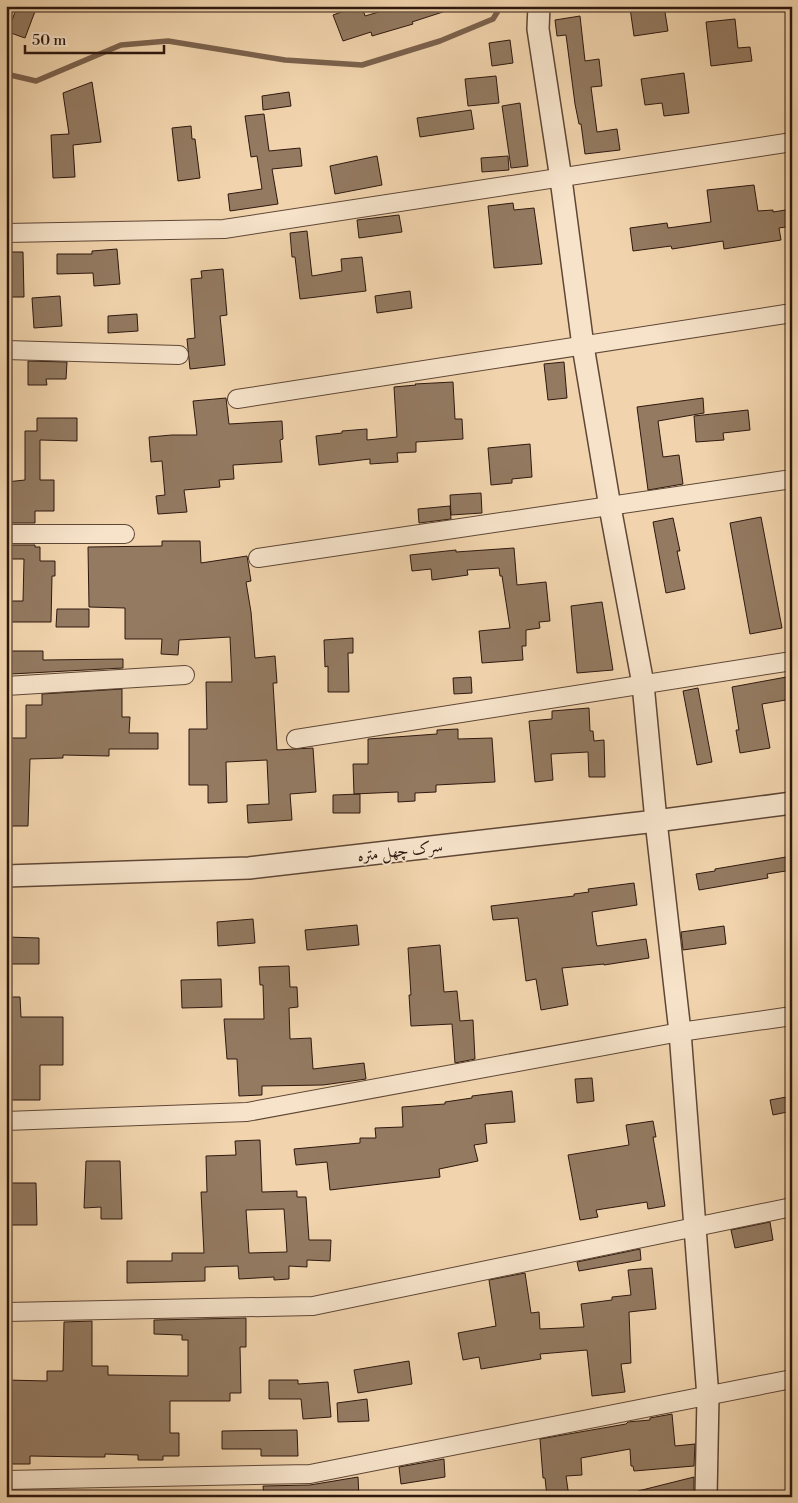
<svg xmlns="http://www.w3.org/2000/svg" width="798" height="1503" font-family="'Libre Bodoni',Amiri,serif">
	<rect width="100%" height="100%" fill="#f1d4ad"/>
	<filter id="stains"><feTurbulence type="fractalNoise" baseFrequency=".004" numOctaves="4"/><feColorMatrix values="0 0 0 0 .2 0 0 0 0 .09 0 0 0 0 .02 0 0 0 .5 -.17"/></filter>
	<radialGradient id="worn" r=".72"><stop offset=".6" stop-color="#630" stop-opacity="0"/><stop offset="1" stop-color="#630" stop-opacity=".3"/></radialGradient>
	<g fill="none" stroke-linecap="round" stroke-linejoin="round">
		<path stroke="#7b624d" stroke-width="5.5" d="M6,74L36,81L121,45L168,41L285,60L362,65L440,41L493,19L501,6"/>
	</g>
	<path fill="#937a61" stroke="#2e180f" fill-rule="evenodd" d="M17,6H37L25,38L8,32Z
		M358,6H362L365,16L399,6H451L452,9L412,22L413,24L372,36L371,32L343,41L333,15Z
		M639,6H664L668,31L634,36L630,8Z
		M580,16L585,61L599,59L602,86L591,87L597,132L617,129L620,150L585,154L581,124H579L575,104L566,35L557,36L555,20Z
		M735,19L738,48L750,47L752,61L711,66L706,22Z
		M510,40L513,63L492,66L489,43Z
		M684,73L689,113L664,116L662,103L645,105L641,79Z
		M496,76L499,103L468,106L465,79Z
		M92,82L101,142L73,145L75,177L53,178L51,135L69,134L63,93Z
		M289,92L291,106L263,110L262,96Z
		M520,103L528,166L511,168L502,106Z
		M471,110L474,129L420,137L417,118Z
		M264,114L269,151L300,148L302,166L272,169L278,204L230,211L228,194L262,189L257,156L251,157L245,116Z
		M191,126L192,139H195L200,178L178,181L172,128Z
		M377,156L382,185L335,194L330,166Z
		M508,156L509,170L482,172L481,158Z
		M754,185L758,211L773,210V212L792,209V226L779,228L781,240L724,249L723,241L672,249L671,246L633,251L630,228L667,223L668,228L711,222L707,190Z
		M513,203L514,210L534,208L542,264L494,268L488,206Z
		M399,215L402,232L359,238L357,220Z
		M307,231L312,276L342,271L341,259L362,257L366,291L300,299L295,257H292L290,233Z
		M117,249L120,284L94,286L93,273L57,274V254H92V251Z
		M6,252H23L24,297H6Z
		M223,269L227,315L220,316L225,365L190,369L187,339L195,338L191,279L202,278L201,271Z
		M410,291L412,308L377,313L375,296Z
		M60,296L62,326L34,328L32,298Z
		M137,314L138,331L108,333V316Z
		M28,361L67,362L66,379H46L47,385H28Z
		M564,362L567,398L548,400L544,364Z
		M453,382L455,419H462L463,439L416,442V452L397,453L398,462L370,464V459L319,465L316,436L342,433V431L367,429V440L397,437L394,387L416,385L415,384Z
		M226,398L229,424L282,421L283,439L280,440L282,462L233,465L234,479L219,480L220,487L184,490L187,512L158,514L156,496L165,495L162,461L151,462L149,437L172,435H197L193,401Z
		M703,398L704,413L658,421L663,457L679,455L683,484L648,490L637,407Z
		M748,410L750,430L723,433L724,440L696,442L694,416Z
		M37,418H77V441L40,440V480H54V511H35V523H10V521H6V482L25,480V431H37Z
		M530,444L532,477L512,479V483L491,485L488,448Z
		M481,493L482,513L451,515L450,495Z
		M450,506L451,519L419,523L418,509Z
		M761,517L782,628L750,634L730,523Z
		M673,518L680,551H677L685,589L666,593L653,522Z
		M162,541H200L201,563L247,556L251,581L246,582L251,612L255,658L275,656L277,683H273L277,750L313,748L316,792L290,794L292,820L248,823L247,805L269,804L267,760L226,762L227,802L208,803V785H189V729H207L206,682H232L230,637L179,640L178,655L161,654L162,639H125V608L89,607L88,547L162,546Z
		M10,545H35V547H40V561H55V576H52L51,622H9V601H23L24,559H10Z
		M514,548L517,585L546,582L550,621L539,622L540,628L526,630V646H522L523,660L482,663L479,631L510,628L502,576H500L499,568L467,570L468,575L432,580L431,569L412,571L410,555L456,550V552Z
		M602,602L613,670L577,673L571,606Z
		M57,609H89V627H56Z
		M353,638V653H348L349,692H328V666L325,667L324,640Z
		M10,651H43V660L123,659V668L11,674Z
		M792,676V699L762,704L770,748L740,753L736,730H739L732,687Z
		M471,677L472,693L454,694L453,678Z
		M698,688L712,762L697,765L683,691Z
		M122,689V717H130L129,733H158V749H109V756L63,755V758L30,759L28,826H6V738H26V705H42V694Z
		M589,708L590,731H593L594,741L604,740L605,777H589L588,752L551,754L553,780L535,782L529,721L552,719V711Z
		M458,729V739L492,738L495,782L436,785V792L415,793V801L398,802V792L354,794L353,764H368V739L437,734V730Z
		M360,794V813H333V795Z
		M792,856V870L767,874L768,878L699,890L696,874L715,871V869Z
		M634,883L637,905L592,912L596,942L597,946L646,939L649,958L604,965V964L562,968L568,1005L541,1010L536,979L526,981L518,918L493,920L491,906L574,896V894L589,892L588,889Z
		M253,919L255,943L218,946L217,922Z
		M357,925L359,945L307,950L305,930Z
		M724,926L726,944L683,950L681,932Z
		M6,937L39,938V964H6Z
		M440,945L444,992L457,991L460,1021L473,1020L475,1059L455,1063L452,1024L411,1026L409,995H411L408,948Z
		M289,966L290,987H297L298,1007L289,1008L290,1039L311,1038L313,1069L364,1063L366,1079L323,1085L262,1086V1095L239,1096L237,1059H227L224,1019H264L263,985H260L259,967Z
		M221,979L222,1007L182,1008L181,980Z
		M6,997H20L21,1017H63V1065H40V1100H11V1079H8Z
		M592,1078L594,1101L577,1103L575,1079Z
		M512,1091L515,1122L485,1124L487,1143L474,1145L478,1161L439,1169L440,1177L330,1190L327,1162L296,1165L294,1149L360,1143V1138H376L375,1128L403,1127L402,1107L445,1104V1102L472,1098V1096Z
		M792,1096V1111L773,1115L770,1100Z
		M653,1121L656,1137H653L665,1206L648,1209L647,1202L596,1210L598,1217L580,1220L568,1155L629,1145L626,1125Z
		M260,1140L262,1192L297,1191V1197H306L309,1240H331L330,1261L307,1260V1267L289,1266V1279L274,1280V1277L239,1279L238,1266L205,1267V1281L127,1283V1261H172V1253H204L201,1192H207L206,1156L236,1155L235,1141ZM284,1209L287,1252L249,1253L246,1210Z
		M86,1161H120L122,1219H101V1207L84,1208Z
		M6,1183H36L37,1225H6Z
		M770,1222L773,1240L735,1248L731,1230Z
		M640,1249L641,1260L579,1271L577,1262Z
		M652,1268L656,1309L629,1312L631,1363L621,1364L625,1392L592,1396L587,1350L540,1354L541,1359L481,1369L479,1357L463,1360L458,1333L496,1326L489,1280L525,1273L531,1313L539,1312L540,1329L584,1327L581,1304L612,1300V1297L631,1295L628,1270Z
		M246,1318V1347H240L241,1393H230V1401H170V1433H179V1456H163V1460H138V1455L105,1454V1457H87L30,1456V1464H6V1380L47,1381V1371H63L64,1322L92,1321V1366H108V1375L188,1376V1340H182V1335L154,1334V1320Z
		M409,1361L412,1384L358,1393L354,1370Z
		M269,1380H298V1384L328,1382L331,1417L303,1419L301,1399H269Z
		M367,1399L369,1421L338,1422L337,1403Z
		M672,1414L675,1446L695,1444L694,1466L634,1471L633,1466H631L630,1449L581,1458L582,1475L566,1476L569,1497H547L545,1478H543L540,1439L626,1424L628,1422L650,1420V1418Z
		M297,1430L298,1456H261V1449H222V1431Z
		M444,1459L445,1477L401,1484L399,1467Z
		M358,1477L359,1497H264L263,1486L310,1485Z
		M694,1477V1497H638V1491Z"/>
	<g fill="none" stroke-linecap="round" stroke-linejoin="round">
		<g stroke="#5f4736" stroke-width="20">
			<path id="minor" d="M6,233L224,229L792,142
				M6,350L179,355
				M237,399L792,313
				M6,534H125
				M258,558L792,479
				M6,686L185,675
				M296,739L792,661
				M6,1121L247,1112L680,1032L792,1016
				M6,1312L313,1306L792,1207
				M6,1480L310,1474L792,1379"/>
		</g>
		<g stroke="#5f4736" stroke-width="24">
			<path id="tertiary" d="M539,6L538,29L561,179L583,346L610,507L643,684L656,821L680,1032L708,1397L706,1497
				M6,876L249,868L656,821L792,803"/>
		</g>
		<use href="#minor" stroke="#f6e3ca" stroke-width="18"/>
		<use href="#tertiary" stroke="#f6e3ca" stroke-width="21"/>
	</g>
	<g text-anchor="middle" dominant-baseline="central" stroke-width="4" stroke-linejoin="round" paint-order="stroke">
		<g font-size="16" fill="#2e180f" stroke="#f6e3ca">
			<text transform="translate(400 851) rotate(-7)">سرک چهل متره</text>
		</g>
	</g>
	<rect width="798" height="1503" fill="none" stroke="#f1d4ad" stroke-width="25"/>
	<rect x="8" y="8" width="783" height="1488" fill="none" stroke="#2e180f" stroke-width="2.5"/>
	<rect x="12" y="12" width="773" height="1478" fill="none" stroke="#2e180f"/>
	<path d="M25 45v8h139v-8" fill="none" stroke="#2e180f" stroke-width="2.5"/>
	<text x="32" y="45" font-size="15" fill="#2e180f" stroke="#f6e3ca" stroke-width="4" paint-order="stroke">50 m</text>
	<rect width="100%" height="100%" filter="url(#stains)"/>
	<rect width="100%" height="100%" fill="url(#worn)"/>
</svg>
